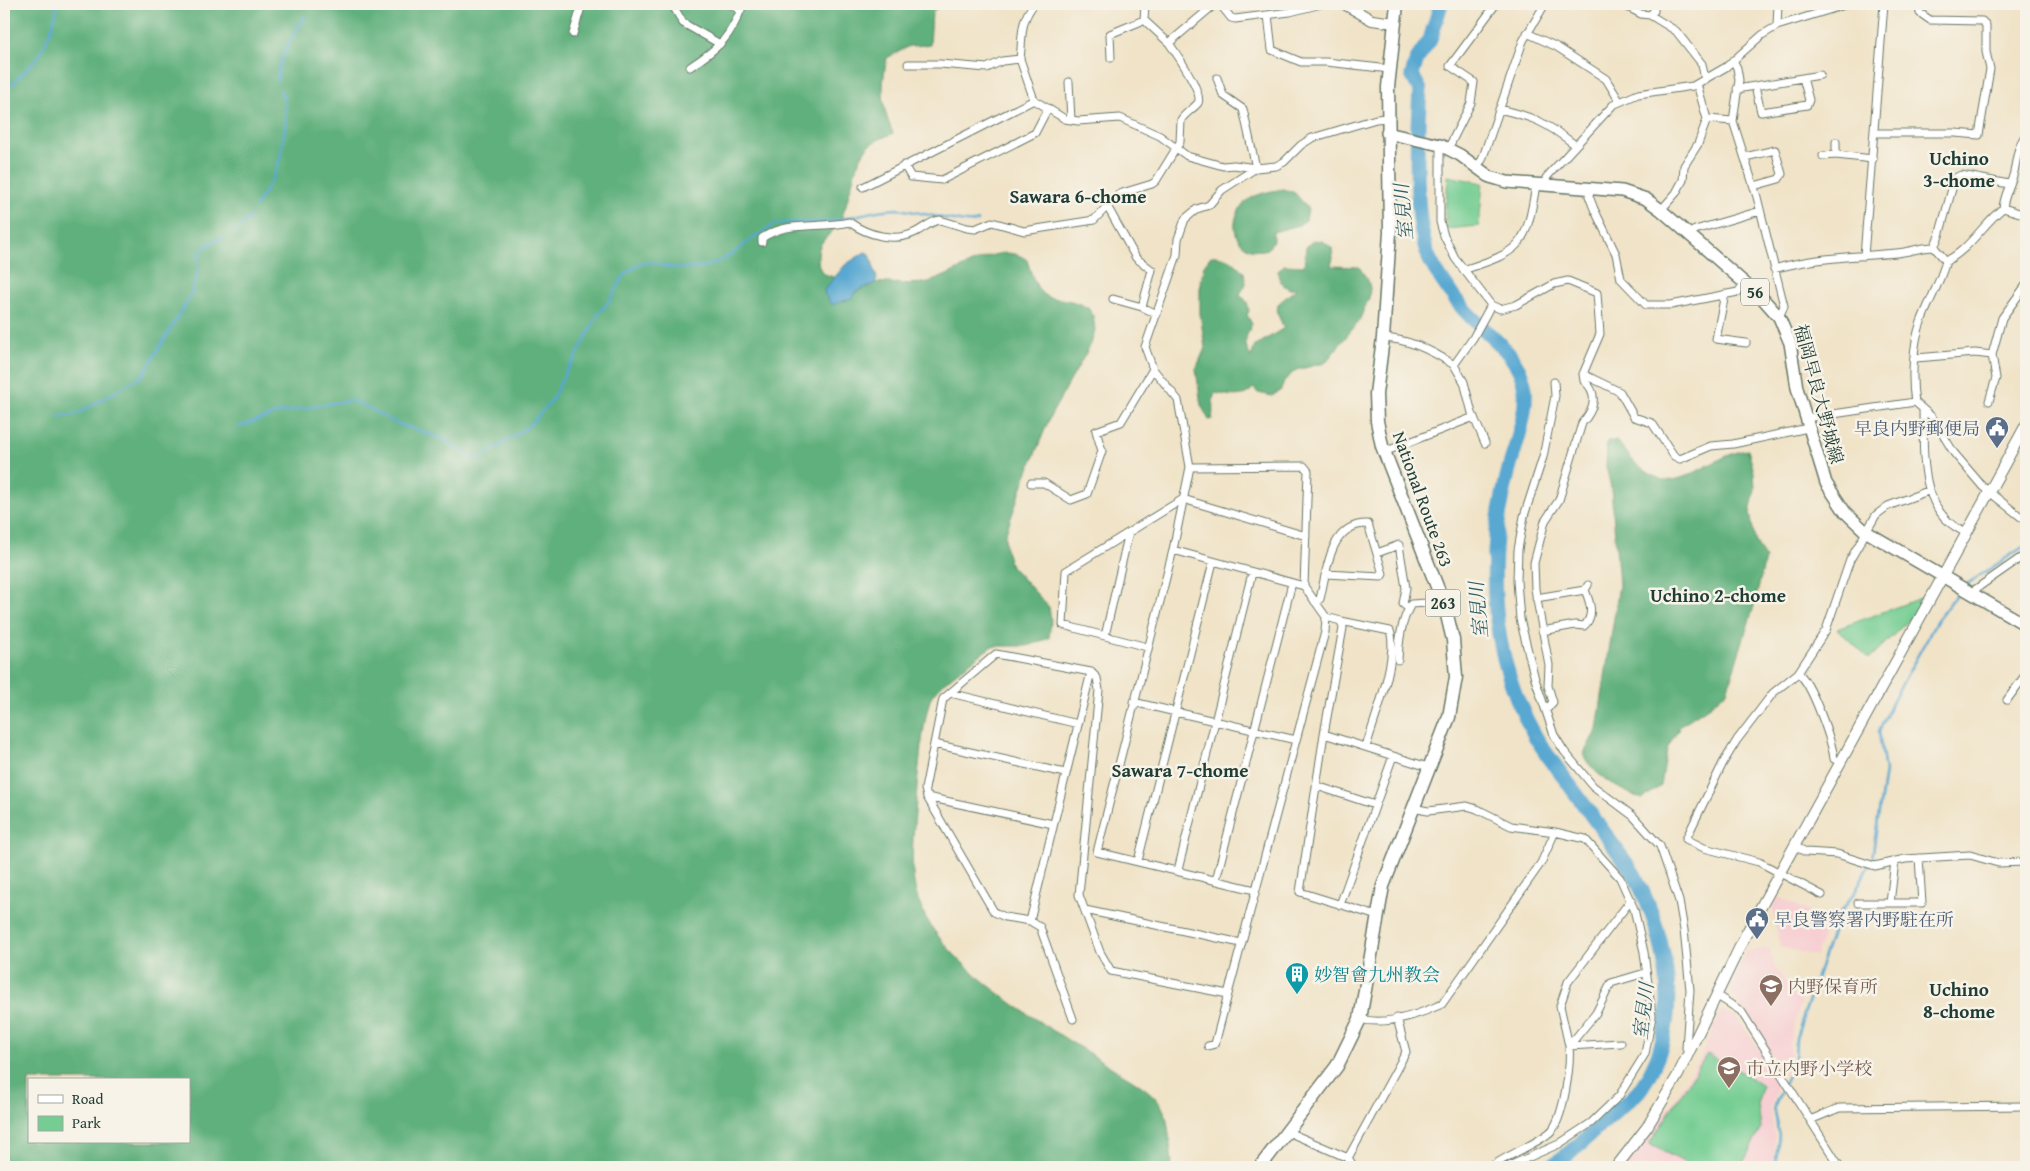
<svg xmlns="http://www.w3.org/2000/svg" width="2030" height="1171" font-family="'Gentium Book Plus','Noto Serif JP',serif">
	<rect width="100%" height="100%" fill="#f7f3e8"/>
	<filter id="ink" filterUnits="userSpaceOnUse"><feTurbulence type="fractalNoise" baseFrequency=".02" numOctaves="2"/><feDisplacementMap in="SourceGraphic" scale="10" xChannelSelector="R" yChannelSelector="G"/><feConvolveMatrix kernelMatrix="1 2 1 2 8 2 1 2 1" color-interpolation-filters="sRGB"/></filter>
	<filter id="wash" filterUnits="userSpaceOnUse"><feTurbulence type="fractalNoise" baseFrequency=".0096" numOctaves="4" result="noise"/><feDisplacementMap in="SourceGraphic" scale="20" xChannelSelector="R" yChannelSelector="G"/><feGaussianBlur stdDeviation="1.12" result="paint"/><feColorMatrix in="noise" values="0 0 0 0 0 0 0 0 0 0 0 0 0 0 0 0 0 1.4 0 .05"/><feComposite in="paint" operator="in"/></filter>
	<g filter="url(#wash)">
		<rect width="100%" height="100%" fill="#f0e3c7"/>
		<path fill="#f7cfd3" d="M1776,896L1829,921L1816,956L1780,947L1772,904Z
			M1770,948L1774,966L1801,1002L1790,1040V1058L1784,1075L1729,988L1746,951Z
			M1721,1010L1736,1016L1780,1079L1770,1111L1775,1137L1773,1167H1625L1671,1105L1700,1058Z"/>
		<path fill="#75cd93" stroke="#4a8564" d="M1448,176L1483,183L1479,226L1447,229L1445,213Z
			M1923,597L1915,614L1869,659L1837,629Z
			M1707,1054L1742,1072L1762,1086L1758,1104L1761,1128L1742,1165L1731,1160L1727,1167H1693L1649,1144Z"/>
		<path fill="#60b07d" stroke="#407658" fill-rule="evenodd" d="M4,4H941L932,13L930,45L909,46L887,58C881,86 881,107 893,133C886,137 875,140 870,145C860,154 855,172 852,183C848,196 845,212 839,223C832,235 819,239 818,254C818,260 818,267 822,272C831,282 908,285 923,283C953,279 998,237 1027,260C1044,317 1050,287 1088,308L1093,315L1095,330L1091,344L1050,417L1024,481L1005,535L1006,550L1011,566L1049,607L1051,621L1049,638L1027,646H992C977,658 944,680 933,694C924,705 917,783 916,801C914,832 908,869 918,899C939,967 1052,1029 1111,1067C1127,1077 1154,1090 1163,1109C1170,1123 1169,1145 1172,1161L1171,1167H4ZM29,1080H189V1142H29Z
			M1284,189L1295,193L1308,209L1306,220L1299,225L1273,232V241L1268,249C1240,257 1225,227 1242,206C1251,194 1270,191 1284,189Z
			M1313,240L1323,241L1332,248L1333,258L1331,266L1359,267L1368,280L1370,288L1369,298L1359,321L1325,363L1296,370L1284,381L1281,390L1272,396L1258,393L1253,388C1244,400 1228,395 1215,393C1211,402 1214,409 1212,419L1209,420L1201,405L1196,369L1205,348L1200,313V284L1204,265L1211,256C1225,255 1235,262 1244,272L1246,284L1240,294L1247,302L1249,311L1247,315L1252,324C1245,338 1243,343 1251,357L1255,346L1284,328L1277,313L1278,304L1298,287L1290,289C1282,285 1278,281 1278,271L1284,265L1304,266L1306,247Z
			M1607,441H1616C1625,448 1632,462 1640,467C1646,471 1657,479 1664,480C1687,484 1721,452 1748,450L1754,472L1755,489L1750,513L1755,540L1765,559L1755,603L1727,691L1711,705L1681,725L1667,749L1661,786L1642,799C1619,789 1596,778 1583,755L1597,729L1619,585L1611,488L1606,466Z"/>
		<path fill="#58a8d2" stroke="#3c7283" d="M865,252L870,254L877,279L874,284L855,292L852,298L832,305L825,295L824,290L845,265Z"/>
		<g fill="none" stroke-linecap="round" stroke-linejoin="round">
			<path stroke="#58a8d2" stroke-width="2.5" d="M310,8L312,4
				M277,81C278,58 293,36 305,16
				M4,93L39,56L52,28L58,4
				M271,181C281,167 287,123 285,105C285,100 282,94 280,90
				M255,207L268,186
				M234,232L245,223L250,216
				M198,262C197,248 212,242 223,238
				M639,264C654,259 661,267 675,268C687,269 698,268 709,265C732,259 749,238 770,227C778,222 790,222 800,222C810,222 820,223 830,221C853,218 874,209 897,209C914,210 970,227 978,221
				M57,417L77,414L142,376L191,295L199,267
				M239,427L278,413L350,400L357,402L396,423L441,438L468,455L481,458L529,426L552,400L566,371L575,359L599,313L610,300L625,274L637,265
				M1964,586L2026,545
				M1775,1167L1779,1135L1774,1112L1776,1102L1795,1061L1796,1038L1837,918L1855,892L1872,859L1885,771L1879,732L1893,700L1938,619L1960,590"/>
			<path stroke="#58a8d2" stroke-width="15" d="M1441,4L1430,40L1417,59L1412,75L1420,90C1417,133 1413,219 1429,258C1436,273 1447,288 1457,301C1478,330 1520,350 1525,389C1527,414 1517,441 1510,465C1504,488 1499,513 1496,537C1490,605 1500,674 1534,734C1544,752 1558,769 1571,787C1592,816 1613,845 1634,874C1668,940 1686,1022 1641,1088C1636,1096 1624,1104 1616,1111C1595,1130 1574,1151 1550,1167"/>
		</g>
	</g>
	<g filter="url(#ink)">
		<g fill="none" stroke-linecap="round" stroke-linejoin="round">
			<g stroke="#687767" stroke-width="9">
				<path id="street" d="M672,4L683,23L720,44
					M729,4L741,10
					M1220,4L1231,18L1235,19L1290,12L1321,4
					M1600,4H1603
					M1622,4L1641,14L1650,15L1676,31L1702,64L1705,80
					M1268,15L1272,50L1301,62H1326L1390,69
					M1650,15L1654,11V4
					M1144,20L1169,43L1215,4
					M1777,26L1778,4
					M1527,33L1557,47L1606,79L1620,102
					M573,34L582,4
					M1111,58L1110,34L1144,20L1145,4
					M1020,59C1023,36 1019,23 1034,4
					M1733,60L1737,68L1739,80L1733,121L1757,197L1784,306L1779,317
					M908,64H940L987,68L1002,61L1020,59L1034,100L1065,119L1078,121L1120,118L1160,136L1187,156L1223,166L1234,165L1256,168L1276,166L1284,162L1301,145L1312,138L1376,119L1387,118
					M690,67C719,48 731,37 743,4
					M1217,78L1223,95L1243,109L1256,168
					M1069,82L1071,120
					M1755,86L1761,112L1807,105L1809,100L1803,78
					M1737,89L1820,75
					M1499,109C1534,117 1545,122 1574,144
					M1707,119L1733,121
					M1874,133H1955L1979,135L1990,69L1986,52V25L1982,21L1930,20L1920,13L1918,4
					M2026,134C2017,148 2017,157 2014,172C2011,185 2004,195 2003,208L2026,215
					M1440,145V222L1444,236L1455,258L1491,305L1500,309L1516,305L1554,284L1568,281L1597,293L1600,334L1583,374L1620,392L1634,417L1652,423L1674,456L1680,459L1711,446L1733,444L1808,428
					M1448,149L1471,103L1474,82L1450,66L1496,4
					M1836,155L1873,159
					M1823,156L1836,155V142
					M1745,157L1775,150L1782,174L1779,179L1754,186
					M904,165L911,177L942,180L1035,133L1048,108
					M1475,168L1482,160L1523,41L1545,4
					M1547,186L1546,178L1553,170L1613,105L1638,94L1693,86L1726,67L1762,35L1777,26L1848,4
					M863,187L1034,100
					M1590,188L1589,196L1594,209L1616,254L1621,279L1646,305H1671L1738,292L1745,283
					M1107,206L1136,258L1152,270L1142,307L1157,314
					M1661,210L1676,193L1683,180L1684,166L1698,144L1707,119L1697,84
					M1689,234L1695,230L1760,211
					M762,242V238C788,220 819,229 849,222C867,235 895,243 916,232C924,228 931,221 940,220L967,228L975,229L992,222L1024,231L1088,221L1094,220L1119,194L1152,184L1156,181L1180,142L1181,120C1185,113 1193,109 1198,103C1204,93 1176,53 1169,43
					M1934,247L1939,236L1955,178L1961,175L2009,184
					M1864,256L1884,4
					M1946,261C1969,250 1983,224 2003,208
					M1774,269C1814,257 1855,257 1896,253C1909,252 1921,247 1934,247L1946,261C1940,283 1929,301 1921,322C1913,343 1911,379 1915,402L1932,417L1954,453L1983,487L2026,521
					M1463,270C1522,251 1526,247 1536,185
					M1725,294L1716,339L1746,343
					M1113,299L1142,307
					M1383,338C1409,339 1433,351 1454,365L1473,338L1491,305
					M1916,358L1975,353L1992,355
					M1454,365L1464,382L1472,413L1485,443
					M1554,382L1555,396L1543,457L1524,516L1518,550L1517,581L1520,619L1535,679L1554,735L1564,751L1593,786L1633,816L1660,846L1679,901L1684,930L1690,990L1686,1048L1690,1051
					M1989,401L1996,378L1992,355L2002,318L2026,285
					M1923,410C1924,454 1918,513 1967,533
					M1806,418L1915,402
					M1384,452L1474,417
					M1031,483H1044L1071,500L1087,494L1102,451L1096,431L1121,422L1153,369
					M1173,550L1304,586
					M1377,553L1399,545L1406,588L1403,604L1408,608
					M1970,593L2026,554
					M1536,598L1585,590L1588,585
					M1315,602L1320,599C1327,571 1329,523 1368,524L1383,574L1381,577L1326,574
					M1326,617L1341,621L1343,628L1324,734L1300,892L1377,916
					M1341,621L1390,631C1399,656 1374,720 1366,747
					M1542,631L1575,625L1584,626C1595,616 1590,602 1585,590
					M1105,636L1129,532
					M1147,647L1063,625L1066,571L1183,499L1306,536
					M1398,660C1399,640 1401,622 1411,604L1427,603L1441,597
					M1091,672L1030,921L1005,917L994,912L927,797L925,789L943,699L996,654L1091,672L1097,678L1099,690L1079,895L1100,952L1111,971L1228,994L1325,632L1326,617L1304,586L1308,471L1304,466L1190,467
					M1798,673C1812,683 1832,741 1834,759L1842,762
					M950,693L1078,724
					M2007,700L2026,674
					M1133,702L1296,740
					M1547,709L1553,702L1548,686L1549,665L1535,589L1534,563L1545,521L1559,500L1582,423C1594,410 1599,393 1584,381L1583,374
					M1324,734L1428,767
					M934,744L1065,773
					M1317,786L1375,805
					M927,797L1053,824
					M1413,808L1428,811L1467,806L1477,809L1511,826L1555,832L1585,839L1620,878L1634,909L1644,952L1652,1016L1645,1054L1619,1096L1591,1123L1559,1144L1507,1167
					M1794,846L1806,852L1837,854L1875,866L1905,859L1970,855L1998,863L2026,862
					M1138,861L1213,562
					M1178,870L1252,573
					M1216,880L1292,583
					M1255,890L1097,852L1173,550L1190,467L1178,400L1153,369L1145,347L1177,255L1178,239L1185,219L1197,209L1209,205L1222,190L1256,168
					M1822,895L1759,862L1704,848L1686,839L1723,763L1737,740L1773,693L1798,673L1826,630L1850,560L1876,515L1888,506L1928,491
					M1858,903H1922L1919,858
					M1890,903L1895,861
					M1340,905L1393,756
					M1085,910L1241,943
					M1030,921L1040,927L1073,1019
					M1716,995L1741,1011L1840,1167
					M1360,1019C1387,1026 1418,1015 1442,1004L1541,863L1555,832
					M1621,1043L1569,1046L1560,1006L1568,982L1631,900
					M1208,1046L1215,1044L1228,994
					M1810,1120L1839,1108L2026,1106
					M1288,1132L1348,1158L1354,1167
					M1348,1158L1406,1052L1397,1018
					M1491,1167C1505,1156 1544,1141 1553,1129C1564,1113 1571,1065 1569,1046L1596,1013L1611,983L1645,973"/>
			</g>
			<g stroke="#687767" stroke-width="12">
				<path id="secondary" d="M1344,4L1372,20L1395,23
					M1616,1167L1647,1127L1678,1075L1746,934L2026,425"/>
			</g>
			<g stroke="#687767" stroke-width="14">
				<path id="primary" d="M1387,133L1440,145L1460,155L1490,177L1507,182L1622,191L1646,199L1661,210L1764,300L1779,317L1790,343L1797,388L1826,483L1845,512L1865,531L2026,625"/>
			</g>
			<g stroke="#687767" stroke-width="15">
				<path id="highway" d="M1260,1167L1337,1066L1360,1019L1383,886L1449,717L1456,677L1453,640L1445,607L1382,446L1377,421L1376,394L1383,338L1390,232L1388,87L1397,4"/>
			</g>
			<use href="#street" stroke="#fff" stroke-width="7"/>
			<use href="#secondary" stroke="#fff" stroke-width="10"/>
			<use href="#primary" stroke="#fff" stroke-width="11"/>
			<use href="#highway" stroke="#fff" stroke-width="12"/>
		</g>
	</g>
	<defs>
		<g id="civic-pin" transform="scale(1.25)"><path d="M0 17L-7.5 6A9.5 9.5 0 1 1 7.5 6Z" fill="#5c6f8a" stroke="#f7f3e8"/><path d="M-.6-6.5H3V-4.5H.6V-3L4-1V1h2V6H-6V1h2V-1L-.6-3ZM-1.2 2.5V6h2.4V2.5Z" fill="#fff"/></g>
		<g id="building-pin" transform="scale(1.25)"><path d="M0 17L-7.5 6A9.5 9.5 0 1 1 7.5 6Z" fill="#0f9aa8" stroke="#f7f3e8"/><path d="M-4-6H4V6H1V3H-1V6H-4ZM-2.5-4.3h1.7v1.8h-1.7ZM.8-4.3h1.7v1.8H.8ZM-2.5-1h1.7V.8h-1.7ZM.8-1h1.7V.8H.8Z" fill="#fff"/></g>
		<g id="school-pin" transform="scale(1.25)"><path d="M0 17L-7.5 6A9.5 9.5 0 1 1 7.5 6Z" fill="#8d6e63" stroke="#f7f3e8"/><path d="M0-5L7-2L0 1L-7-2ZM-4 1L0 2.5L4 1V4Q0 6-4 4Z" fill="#fff"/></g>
	</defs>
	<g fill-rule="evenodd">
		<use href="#civic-pin" x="1997" y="428"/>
		<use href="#civic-pin" x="1757" y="919"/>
		<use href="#building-pin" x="1297" y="974"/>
		<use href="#school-pin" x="1771" y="986"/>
		<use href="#school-pin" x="1729" y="1068"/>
	</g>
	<g text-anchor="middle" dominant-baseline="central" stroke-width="5" stroke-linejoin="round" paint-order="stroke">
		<g fill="#f7f3e8" stroke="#60746a" stroke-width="1">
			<rect x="1741" y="278.5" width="28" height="27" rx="4"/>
			<rect x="1425.5" y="589.5" width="35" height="27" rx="4"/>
		</g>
		<g font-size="16" font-weight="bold" fill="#1f3d34">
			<text x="1755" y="292">56</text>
			<text x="1443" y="603">263</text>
		</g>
		<g font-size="18" fill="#1f3d34" stroke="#f7f3e8">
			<text transform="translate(1819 394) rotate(75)">福岡早良大野城線</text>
			<text transform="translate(1423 499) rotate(70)">National Route 263</text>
		</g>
		<g font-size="18" fill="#4e5e75" stroke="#f7f3e8" text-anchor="end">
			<text x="1980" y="428">早良内野郵便局</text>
			<text x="1774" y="919" text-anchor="start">早良警察署内野駐在所</text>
		</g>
		<g font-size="18" fill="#0d838f" stroke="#f7f3e8" text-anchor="start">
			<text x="1314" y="974">妙智會九州教会</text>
		</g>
		<g font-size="18" fill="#785e54" stroke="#f7f3e8" text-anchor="start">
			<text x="1788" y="986">内野保育所</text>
			<text x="1746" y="1068">市立内野小学校</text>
		</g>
		<g font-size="19" font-weight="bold" fill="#1f3d34" stroke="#f7f3e8">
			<text x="1959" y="158">Uchino<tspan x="1959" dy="22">3-chome</tspan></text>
			<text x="1078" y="196">Sawara 6-chome</text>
			<text x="1718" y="595">Uchino 2-chome</text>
			<text x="1180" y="770">Sawara 7-chome</text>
			<text x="1959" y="989">Uchino<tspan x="1959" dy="22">8-chome</tspan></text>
		</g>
		<g font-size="19" font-style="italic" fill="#305d63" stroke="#f7f3e8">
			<text transform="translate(1403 212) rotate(-95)">室見川</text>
			<text transform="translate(1478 610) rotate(-95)">室見川</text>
			<text transform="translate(1643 1011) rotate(-83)">室見川</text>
		</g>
	</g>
	<rect width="2030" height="1171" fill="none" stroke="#f7f3e8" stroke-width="20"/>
	<rect x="28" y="1078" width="162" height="65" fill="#f7f3e8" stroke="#a1aaa0"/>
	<rect x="38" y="1095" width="25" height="8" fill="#ffffff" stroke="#a1aaa0"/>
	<text x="72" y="1104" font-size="15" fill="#1f3d34">Road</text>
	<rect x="38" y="1116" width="25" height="15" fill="#75cd93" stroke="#a1aaa0"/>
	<text x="72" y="1128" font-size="15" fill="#1f3d34">Park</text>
</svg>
